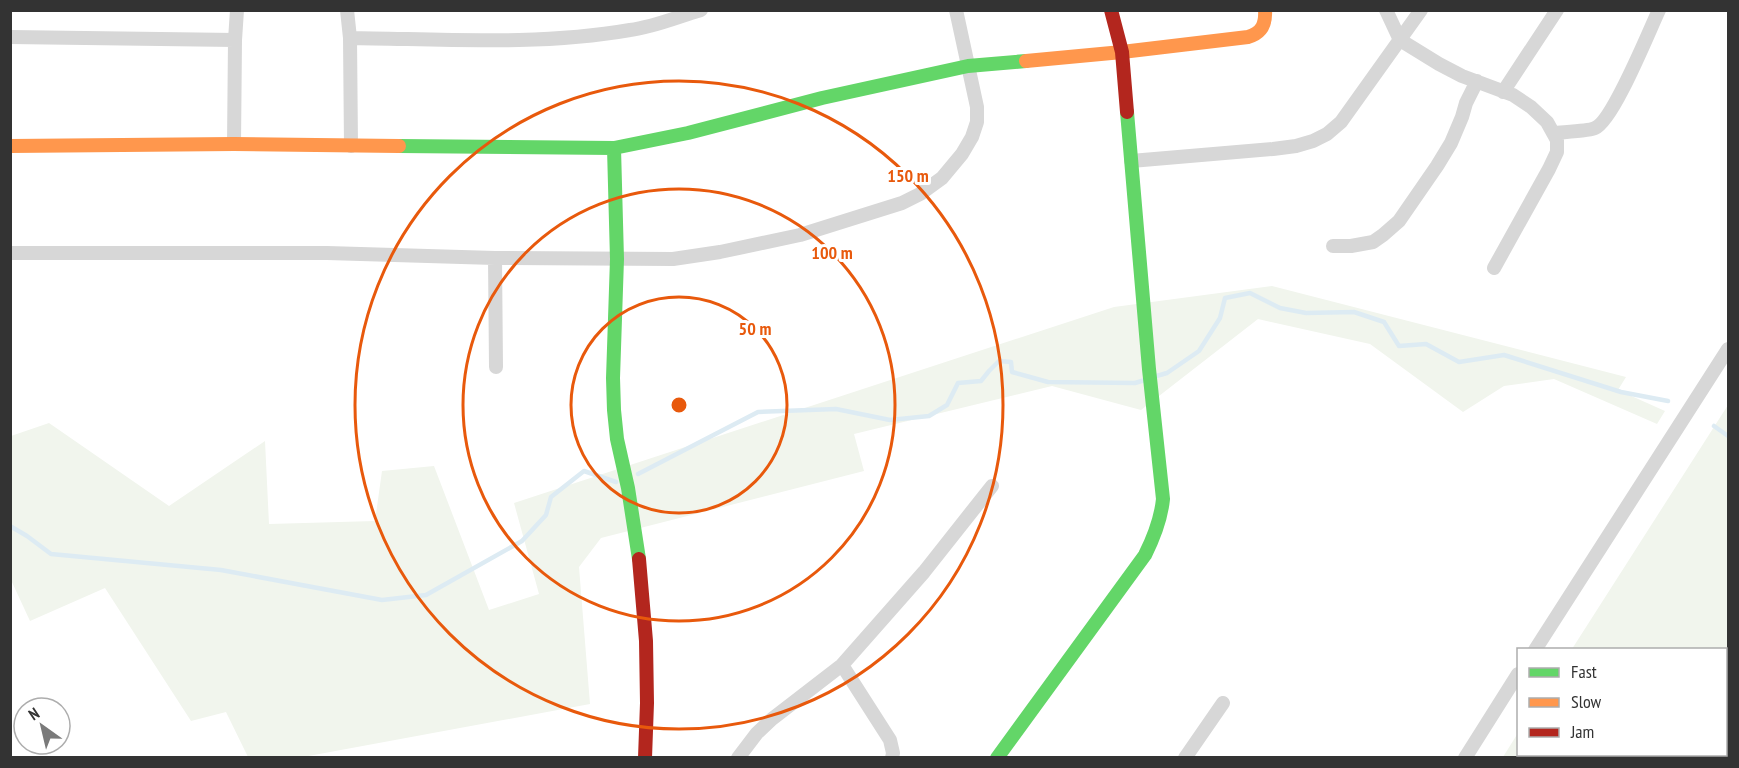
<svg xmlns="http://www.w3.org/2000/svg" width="1739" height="768" font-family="'PT Sans Narrow',sans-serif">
	<rect width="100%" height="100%" fill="#fff"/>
	<path fill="#f1f5ed" d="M1272,286L1626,377L1618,390L1665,411L1657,424L1554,379L1504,386L1463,412L1370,344L1258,319L1141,410L1052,386L854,434L864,471L601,538L579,567L590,704L303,757H248L226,712L191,721L105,588L30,621L11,580V436L49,423L169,506L265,441L269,524L375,521L382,471L434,466L489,610L539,594L514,503L1114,307Z
		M1728,405V757H1503L1518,733V754H1726V650L1572,649Z"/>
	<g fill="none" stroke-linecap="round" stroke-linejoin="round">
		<path stroke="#ddebf3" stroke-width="4.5" d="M1153,377L1167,373L1199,351L1220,318L1225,298L1250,293L1280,308L1306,313L1354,312L1384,322L1399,346L1426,344L1459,362L1504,355L1621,392L1668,401
			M1714,426L1728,436
			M638,474L758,412L836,409L890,420L929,416L947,405L958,383L981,381L989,371L999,361L1011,362L1012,372L1048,382L1135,383L1145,380
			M10,526L27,536L51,554L221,570L382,600L426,595L522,541L546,515L551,497L584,471L616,482"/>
		<path stroke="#d7d7d7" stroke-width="14" d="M347,10L350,38L351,146
			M1386,10L1400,40L1439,64L1462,76L1513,95L1531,107L1547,122L1557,140V152L1549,169L1494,268
			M10,37L235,40
			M350,38C442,39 538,46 630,30C654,27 677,17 701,10
			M1503,92L1557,10
			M1554,133C1563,132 1590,131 1595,128C1613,121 1649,31 1659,10
			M234,144L235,40L237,10
			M1131,161L1273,149L1296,146L1313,141L1327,134L1341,122L1421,10
			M1333,246H1351L1373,242L1383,235L1399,221L1437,166L1451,143L1462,117L1466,103L1477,81
			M10,253H327L495,258L673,259L720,252L800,235L902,203L920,194L942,178L962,154L972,137L977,122V107L956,10
			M495,258L496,367
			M1535,650L1728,349
			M842,665L890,740L893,753L892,758
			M738,758L757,733L772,719L842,665L924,572L992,486
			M1185,758L1223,703
			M1465,758L1518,674"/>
		<path stroke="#63d668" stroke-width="14" d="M399,146L614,148L688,133L822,98L968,66L1026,61
			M614,148L617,259L613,378L614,410L617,439L628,488L639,559
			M997,758L1145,555C1154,537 1161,519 1163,499L1149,369L1127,112"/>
		<path stroke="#ff974d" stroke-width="14" d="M1026,61L1122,52L1248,37C1262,33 1266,24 1265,10
			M10,146L234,144L399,146"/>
		<path stroke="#b3261e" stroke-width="14" d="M1111,10L1122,52L1127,112
			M639,559L646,641L647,703L645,758"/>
	</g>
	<g fill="none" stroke="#e8590c" stroke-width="3">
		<circle cx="679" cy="405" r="108"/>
		<circle cx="679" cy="405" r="216"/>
		<circle cx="679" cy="405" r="324"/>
	</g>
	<circle cx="679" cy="405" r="9" fill="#e8590c" stroke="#fff" stroke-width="3"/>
	<g font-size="18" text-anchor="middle" font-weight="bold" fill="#e8590c" stroke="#fff" stroke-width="6" stroke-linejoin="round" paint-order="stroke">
		<text x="908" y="182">150 m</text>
		<text x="832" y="259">100 m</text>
		<text x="755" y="335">50 m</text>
	</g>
	<rect width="1739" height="768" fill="none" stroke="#333333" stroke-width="24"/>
	<rect x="1517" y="648" width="210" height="108" fill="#ffffff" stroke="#adadad" stroke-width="1.5"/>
	<rect x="1529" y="668" width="30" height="9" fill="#63d668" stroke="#adadad" stroke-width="1.5"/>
	<text x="1571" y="678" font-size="18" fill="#333333">Fast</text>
	<rect x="1529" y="698" width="30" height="9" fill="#ff974d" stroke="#adadad" stroke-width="1.5"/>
	<text x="1571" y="708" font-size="18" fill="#333333">Slow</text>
	<rect x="1529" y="728" width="30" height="9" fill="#b3261e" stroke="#adadad" stroke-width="1.5"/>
	<text x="1571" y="738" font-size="18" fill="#333333">Jam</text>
	<g transform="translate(42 726) rotate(326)"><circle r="28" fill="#ffffff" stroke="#adadad" stroke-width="1.5"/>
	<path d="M0-4.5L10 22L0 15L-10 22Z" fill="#7a7a7a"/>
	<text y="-9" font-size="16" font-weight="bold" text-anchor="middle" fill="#333333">N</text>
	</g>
</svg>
